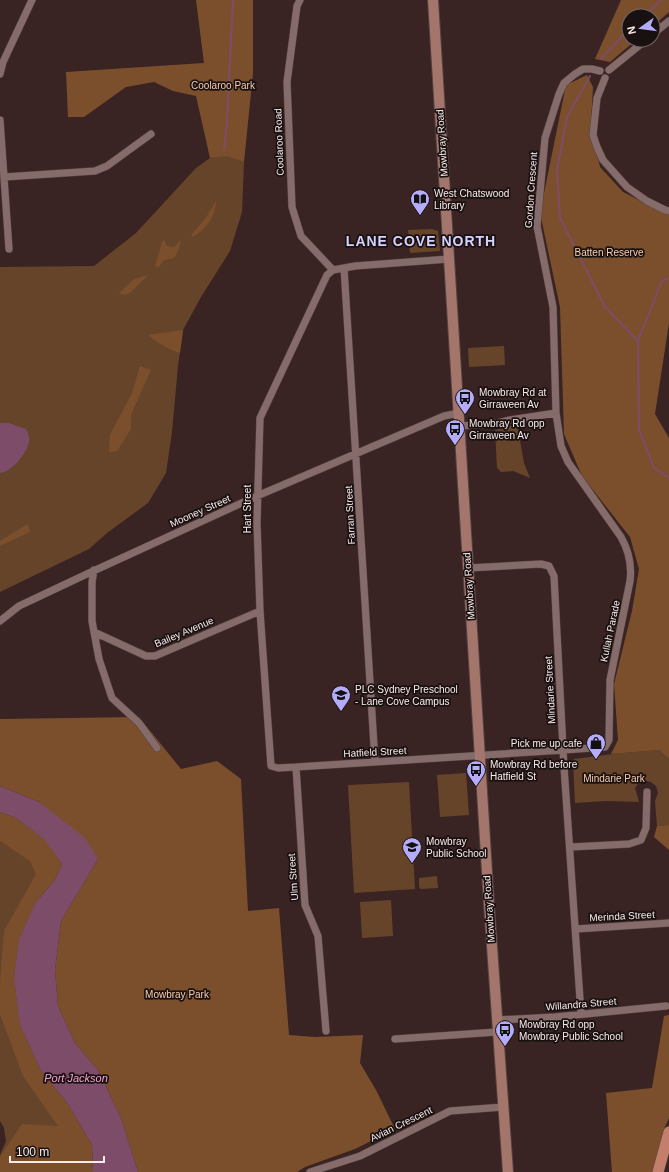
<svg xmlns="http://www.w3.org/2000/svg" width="669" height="1172" font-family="Helvetica,sans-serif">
	<rect width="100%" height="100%" fill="#392423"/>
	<path fill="#66442a" d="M227,155L244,162L242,212L230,251L201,297L183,330L178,366L172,432L166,473L148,503L107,533L89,549L0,592V267L94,266L136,233L196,168L210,158Z
		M432,229L438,231L440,251L410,253L408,230Z
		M504,346L505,365L469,367L468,348Z
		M517,424L524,463L530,478L513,471L501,472L497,468L495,430Z
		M659,750L669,759V825L657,826L655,801L658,793L656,786L651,782L646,781L638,784L635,788L639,802L606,801L575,803L573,761L574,759L621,753Z
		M466,773L469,815L440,817L437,775Z
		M409,782L415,889L354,893L348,785Z
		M0,812L46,840L20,1025L41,1071L93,1172H0V1155L6,1141L4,1128L0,1121Z
		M437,876L438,888L421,889L419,887V878Z
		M391,900L393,936L362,938L360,902Z"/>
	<path fill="#7c4f2c" d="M196,0H253V73L244,162L227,156L210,158L196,96L173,91L154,82L126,87L84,117H68L66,72L204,63Z
		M621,0H669V12L653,26V16H629V40H636L610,62L595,59Z
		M587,75L593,87L591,123L600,167L623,192L669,215V323L655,414L669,438V759L659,750L611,754L618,740L614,684L632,611L639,569L630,537L582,476L564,434L560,307L540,213L566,85Z
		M216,201C216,216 206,229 193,237L191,235L205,219Z
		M163,239L167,246L174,247L181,240L179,249L174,258L164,260L159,267L155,266Z
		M148,275L130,293L124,295L119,293L134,279Z
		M183,330L180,353C169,349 157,343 148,335Z
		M140,366L151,370L131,415V429L117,451L109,452L110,435L132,393Z
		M28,524L30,532L0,546V541Z
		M139,717L181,769L217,761L241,779L248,911L279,908L289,1035L315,1037L363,1035L360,1063L376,1090L395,1129L355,1149L305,1167L297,1172H138L121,1118L98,1070L75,1043L58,1006L55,970L61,921L98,859L39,802L0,786V719Z
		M0,812L16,818L46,840L62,864L55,880L36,902L19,939L14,978L20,1025L41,1071L68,1104L92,1145L93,1172H0V1157L22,1124L58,1126L23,1076L0,1014V983L4,931L36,874L30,861L0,841Z
		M669,825V850L654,837L657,826Z
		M669,1015V1118L664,1129L654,1172H612L606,1093L652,1088L664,1016Z"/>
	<path fill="#7d4c69" d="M0,423H9L26,429C28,433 30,438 29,442C27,453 11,473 0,473Z
		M0,786L39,802L85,838L98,859L61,921L55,970L58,1006L75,1043L98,1070L121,1118L138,1172H93L92,1145L68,1104L41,1071L20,1025L14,978L19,939L36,902L55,880L62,864L45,840L16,818L0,812Z"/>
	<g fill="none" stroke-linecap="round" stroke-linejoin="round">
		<path stroke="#7d4c69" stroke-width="2" d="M644,16L661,0
			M601,59L629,29
			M590,76L567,117L557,170L560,218L605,307L638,341L639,430L654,468L669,478
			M224,150L227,122L233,0
			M638,341L662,281L669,278"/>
		<g stroke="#544242" stroke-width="8">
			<path id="street" d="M300,0L297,6L287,82L292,207L301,236L333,270
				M653,34L669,21
				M609,70L646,40
				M0,74L3,62L32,0
				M605,78L597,98L593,135L597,147L603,160L627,187L647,201L665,210L669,211
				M0,120L9,249
				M4,177L95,171L107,166L151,134
				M449,259L355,266L333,270L327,275L260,418L257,523L260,611L271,766L278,768L296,767L564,750L605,747L609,740L610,680L630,581C632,565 629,551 621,537L568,462L561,446L556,413L553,307L537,226L545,138L559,94L564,83L575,74L583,69H592L600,71
				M344,268L375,762
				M460,426L498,423L510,420L556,413
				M468,568L541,564L549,566L554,576L564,767L581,1014
				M94,570L92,582V621L99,659L112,698L139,723L157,748
				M0,621L19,606L89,573L257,496L444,416L459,413
				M94,632L146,656H155L260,611
				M296,767L305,905L318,936L326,1031
				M571,847L629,844L641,840L646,828L647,792
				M576,929L669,923
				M496,1020L555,1017L666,1006
				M395,1039L497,1032
				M310,1172L360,1156L450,1111L503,1107"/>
		</g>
		<g stroke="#544242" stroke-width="12">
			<path id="secondary" d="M433,0L489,904L508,1172"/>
		</g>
		<g stroke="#544242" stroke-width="12">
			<path id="primary" d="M658,1172L669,1132"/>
		</g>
		<use href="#street" stroke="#856c6b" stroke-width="7"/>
		<use href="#secondary" stroke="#a4756b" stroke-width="10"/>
		<use href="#primary" stroke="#c37f6b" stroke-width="11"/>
	</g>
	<defs>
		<g id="library-pin" transform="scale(1)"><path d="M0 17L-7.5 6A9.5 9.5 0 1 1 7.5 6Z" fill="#b4acf9" stroke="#191010"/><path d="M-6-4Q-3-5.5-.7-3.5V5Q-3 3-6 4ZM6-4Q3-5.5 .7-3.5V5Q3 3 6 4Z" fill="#111"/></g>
		<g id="bus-pin" transform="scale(1)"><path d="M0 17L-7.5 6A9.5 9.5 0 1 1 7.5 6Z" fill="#b4acf9" stroke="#191010"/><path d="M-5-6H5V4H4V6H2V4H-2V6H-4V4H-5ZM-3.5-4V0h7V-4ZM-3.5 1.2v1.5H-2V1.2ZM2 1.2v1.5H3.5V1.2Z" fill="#111"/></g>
		<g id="school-pin" transform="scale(1)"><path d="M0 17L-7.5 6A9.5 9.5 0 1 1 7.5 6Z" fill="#b4acf9" stroke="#191010"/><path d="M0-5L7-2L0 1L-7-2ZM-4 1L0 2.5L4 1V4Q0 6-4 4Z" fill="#111"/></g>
		<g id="shop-pin" transform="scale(1)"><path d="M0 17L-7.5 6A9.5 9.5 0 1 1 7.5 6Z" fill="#b4acf9" stroke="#191010"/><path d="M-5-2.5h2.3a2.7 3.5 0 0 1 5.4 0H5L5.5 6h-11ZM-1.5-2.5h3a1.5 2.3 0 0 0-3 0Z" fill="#111"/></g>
	</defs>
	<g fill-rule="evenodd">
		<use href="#library-pin" x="420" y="199"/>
		<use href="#bus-pin" x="465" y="398"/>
		<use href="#bus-pin" x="455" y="429"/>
		<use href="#school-pin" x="341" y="695"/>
		<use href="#shop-pin" x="596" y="743"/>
		<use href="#bus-pin" x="476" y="770"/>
		<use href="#school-pin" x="412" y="847"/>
		<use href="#bus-pin" x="505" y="1030"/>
	</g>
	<g text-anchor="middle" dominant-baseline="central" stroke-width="3.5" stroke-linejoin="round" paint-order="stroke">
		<g font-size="10" fill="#faceaf" stroke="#191010">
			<text x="223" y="85">Coolaroo Park</text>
			<text x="609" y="252">Batten Reserve</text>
			<text x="614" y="778">Mindarie Park</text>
			<text x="177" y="994">Mowbray Park</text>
		</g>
		<g font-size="10" fill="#faebeb" stroke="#191010">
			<text transform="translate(279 142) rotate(-92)">Coolaroo Road</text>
			<text transform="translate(442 143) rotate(-94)">Mowbray Road</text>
			<text transform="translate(531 190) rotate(-86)">Gordon Crescent</text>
			<text transform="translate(247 509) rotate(-90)">Hart Street</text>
			<text transform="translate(200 511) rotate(-24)">Mooney Street</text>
			<text transform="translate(350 515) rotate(-93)">Farran Street</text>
			<text transform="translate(469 586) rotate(-94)">Mowbray Road</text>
			<text transform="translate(610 631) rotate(-78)">Kullah Parade</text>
			<text transform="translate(184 632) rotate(-23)">Bailey Avenue</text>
			<text transform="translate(550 690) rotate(-93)">Mindarie Street</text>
			<text transform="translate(375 752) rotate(-3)">Hatfield Street</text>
			<text transform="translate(293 877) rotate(-94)">Ulm Street</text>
			<text transform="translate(489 909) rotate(-94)">Mowbray Road</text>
			<text transform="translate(622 916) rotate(-3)">Merinda Street</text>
			<text transform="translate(581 1004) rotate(-5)">Willandra Street</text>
			<text transform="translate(401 1124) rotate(-26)">Avian Crescent</text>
		</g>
		<g font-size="10" fill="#faebeb" stroke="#191010" text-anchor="start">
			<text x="434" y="193">West Chatswood<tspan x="434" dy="12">Library</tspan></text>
			<text x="479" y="392">Mowbray Rd at<tspan x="479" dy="12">Girraween Av</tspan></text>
			<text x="469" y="423">Mowbray Rd opp<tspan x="469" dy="12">Girraween Av</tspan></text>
			<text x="355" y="689">PLC Sydney Preschool<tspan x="355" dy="12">- Lane Cove Campus</tspan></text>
			<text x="582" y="743" text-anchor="end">Pick me up cafe</text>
			<text x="490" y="764">Mowbray Rd before<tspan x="490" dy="12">Hatfield St</tspan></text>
			<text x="426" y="841">Mowbray<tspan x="426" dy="12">Public School</tspan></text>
			<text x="519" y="1024">Mowbray Rd opp<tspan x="519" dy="12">Mowbray Public School</tspan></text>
		</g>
		<g font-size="11" font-style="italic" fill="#f3a5d3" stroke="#191010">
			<text x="76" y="1078">Port Jackson</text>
		</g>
		<g font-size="14" font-weight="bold" letter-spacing="1" fill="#d6d3ff" stroke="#191010">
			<text x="421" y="241">LANE COVE NORTH</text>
		</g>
	</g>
	<g transform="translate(641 28) rotate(256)"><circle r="19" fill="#191010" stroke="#736868"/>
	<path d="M0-3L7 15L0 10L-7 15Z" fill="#b4acf9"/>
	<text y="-6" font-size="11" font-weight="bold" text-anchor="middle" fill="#faebeb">N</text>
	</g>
	<path d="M10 1156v6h94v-6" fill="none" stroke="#faebeb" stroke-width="2"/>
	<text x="16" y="1156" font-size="12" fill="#faebeb" stroke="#191010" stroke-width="3" paint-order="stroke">100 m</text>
</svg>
